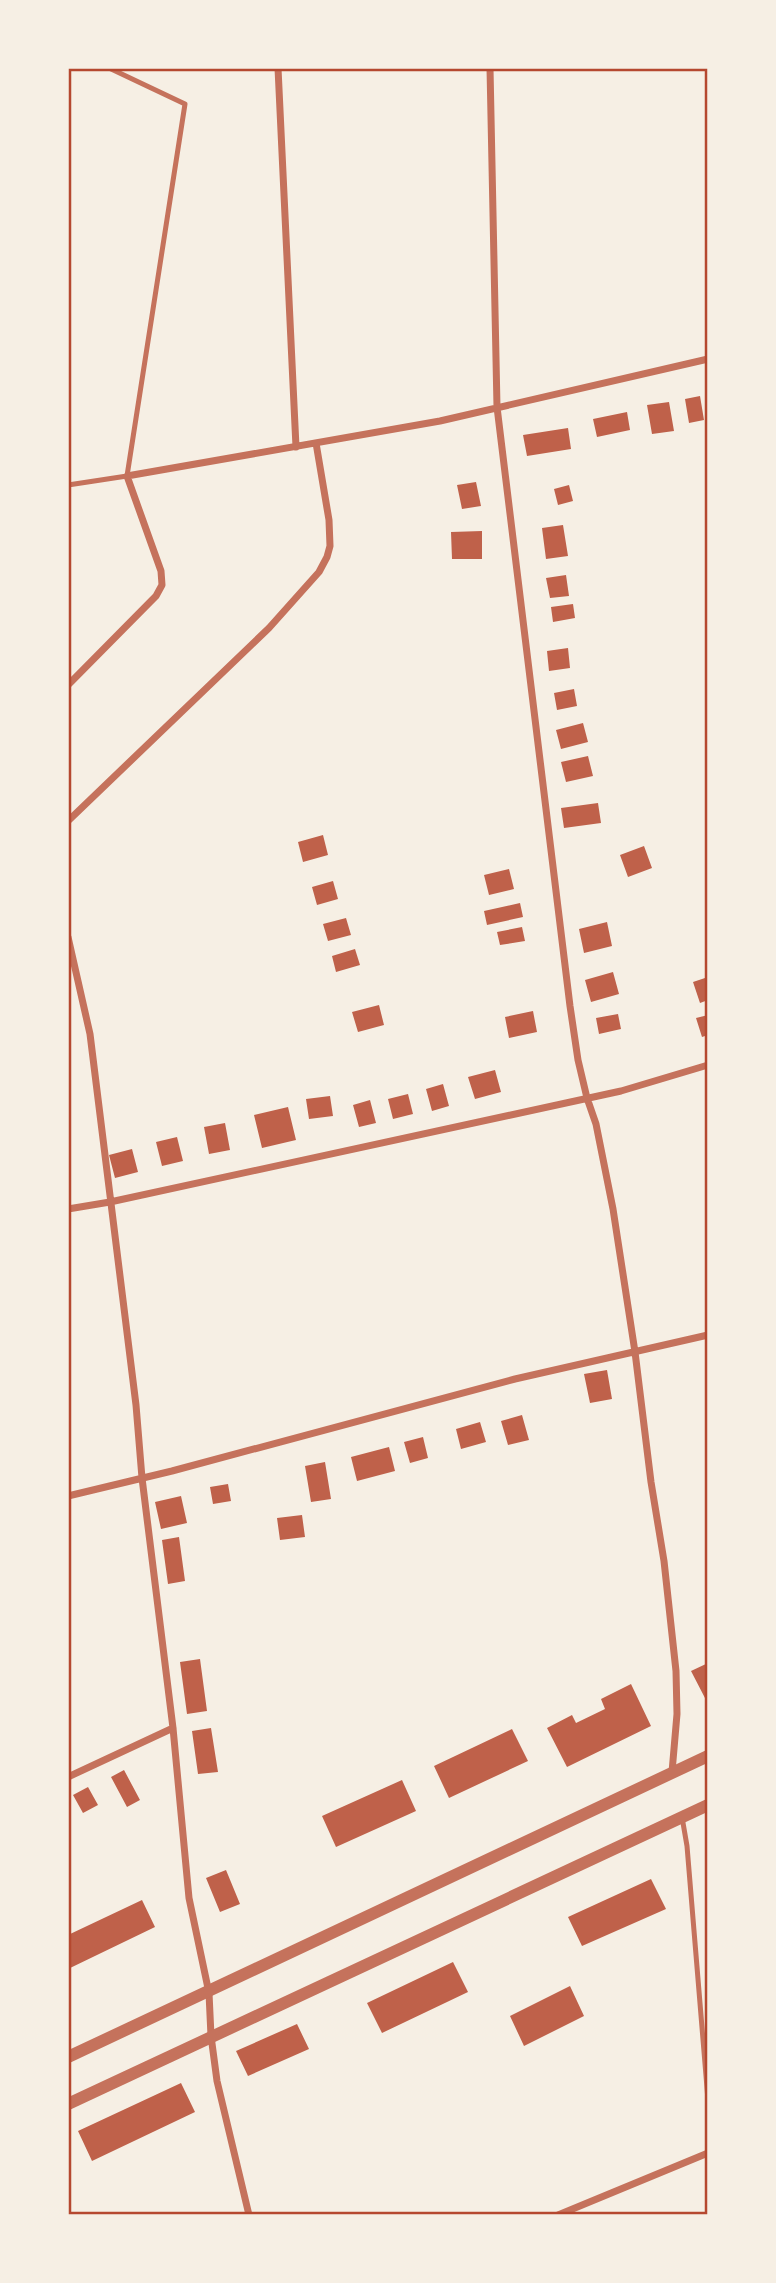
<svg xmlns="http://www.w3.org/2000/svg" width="776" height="2283" font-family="Raleway,sans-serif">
	<rect width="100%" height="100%" fill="#f6efe4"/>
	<path fill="#bf614a" d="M700,396L704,420L689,423L685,399Z
		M669,402L674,431L652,434L647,405Z
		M627,412L630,430L597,437L593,419Z
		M568,428L571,449L527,456L523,435Z
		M476,482L481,506L462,509L457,485Z
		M569,485L573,501L558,505L554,489Z
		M563,525L568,556L546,559L542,528Z
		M482,531V559H452L451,532Z
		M566,575L569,596L550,598L546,578Z
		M573,604L575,618L553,622L551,607Z
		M568,648L570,668L549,671L547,651Z
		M574,689L577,706L557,710L554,693Z
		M583,723L588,742L561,749L556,730Z
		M588,756L593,776L566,782L561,762Z
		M598,803L601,823L564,828L561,808Z
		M323,835L328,855L303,862L298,842Z
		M644,846L652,868L628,877L620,855Z
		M509,869L514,889L489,895L484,875Z
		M333,881L338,899L317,905L312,887Z
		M520,903L523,917L487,925L484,911Z
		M346,918L351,935L328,941L323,924Z
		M607,922L612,946L584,953L579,929Z
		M522,927L525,941L500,945L497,932Z
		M355,949L360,965L336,972L332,956Z
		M613,972L619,994L591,1002L585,980Z
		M708,977V1000L700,1003L693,982Z
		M379,1005L384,1025L358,1032L352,1012Z
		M533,1011L537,1032L509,1038L505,1017Z
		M618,1014L621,1029L599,1034L596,1018Z
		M708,1015V1035L702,1037L696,1018Z
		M495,1070L501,1092L475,1099L468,1077Z
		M443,1084L449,1106L432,1111L426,1089Z
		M408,1094L413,1114L393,1119L388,1099Z
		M330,1096L333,1116L309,1119L306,1099Z
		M370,1100L376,1123L359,1127L353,1105Z
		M288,1107L296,1140L262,1148L254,1115Z
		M225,1123L230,1150L209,1154L204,1127Z
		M177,1137L183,1161L162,1166L156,1142Z
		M132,1149L138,1172L115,1178L109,1155Z
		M607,1370L612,1399L590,1403L584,1374Z
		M522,1415L529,1440L508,1445L501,1421Z
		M480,1422L486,1442L461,1449L456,1429Z
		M423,1437L428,1458L410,1463L404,1442Z
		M389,1447L395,1471L357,1481L351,1457Z
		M325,1462L331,1499L311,1502L305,1466Z
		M228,1484L231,1501L213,1504L210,1487Z
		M181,1496L187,1523L161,1529L155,1502Z
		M302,1515L305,1537L280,1540L277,1518Z
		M179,1537L185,1581L168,1584L162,1540Z
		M200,1659L207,1711L187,1714L180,1662Z
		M708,1663V1699L706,1700L691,1671Z
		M631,1684L651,1726L567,1767L547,1728L572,1715L576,1723L605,1709L601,1699Z
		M211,1728L218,1772L198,1774L192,1731Z
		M512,1729L528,1761L449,1798L434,1766Z
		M124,1770L140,1800L127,1807L111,1777Z
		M402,1780L416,1811L336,1847L322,1816Z
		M88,1787L98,1805L83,1813L73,1795Z
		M226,1870L240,1904L220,1912L206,1878Z
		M651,1879L666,1909L582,1946L568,1917Z
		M142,1900L155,1927L68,1969V1935Z
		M453,1962L468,1992L382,2033L367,2003Z
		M570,1986L584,2016L524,2046L510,2016Z
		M297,2024L309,2049L248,2076L236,2051Z
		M181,2083L195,2112L92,2161L78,2131Z"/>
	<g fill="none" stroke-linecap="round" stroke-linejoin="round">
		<path stroke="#c5725c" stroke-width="5" d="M68,485L127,476L185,104L109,68
			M682,1817L687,1846L708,2100"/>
		<path stroke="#c5725c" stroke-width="7" d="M278,68L296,447
			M490,68L497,407L570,1006L578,1060L587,1098L596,1124L613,1209L635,1352L651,1482L664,1561L676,1671L677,1714L672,1772
			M68,685L156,596L162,585L161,571L127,476L440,421L708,359
			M68,821L269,628L319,572L327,557L330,546L329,520L316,443
			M68,937L90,1034L136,1405L142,1478L173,1728L189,1898L209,1993L211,2036L217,2081L249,2215
			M68,1209L110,1202L621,1091L708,1065
			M68,1496L172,1471L515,1379L708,1335
			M68,1777L173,1728
			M558,2215L708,2153"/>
		<path stroke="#c5725c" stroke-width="12" d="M68,2057L708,1756
			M68,2104L708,1805"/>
	</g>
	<rect width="776" height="2283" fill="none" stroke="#f6efe4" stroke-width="140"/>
	<rect x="70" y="70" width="636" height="2143" fill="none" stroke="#b5482f" stroke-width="2.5"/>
</svg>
